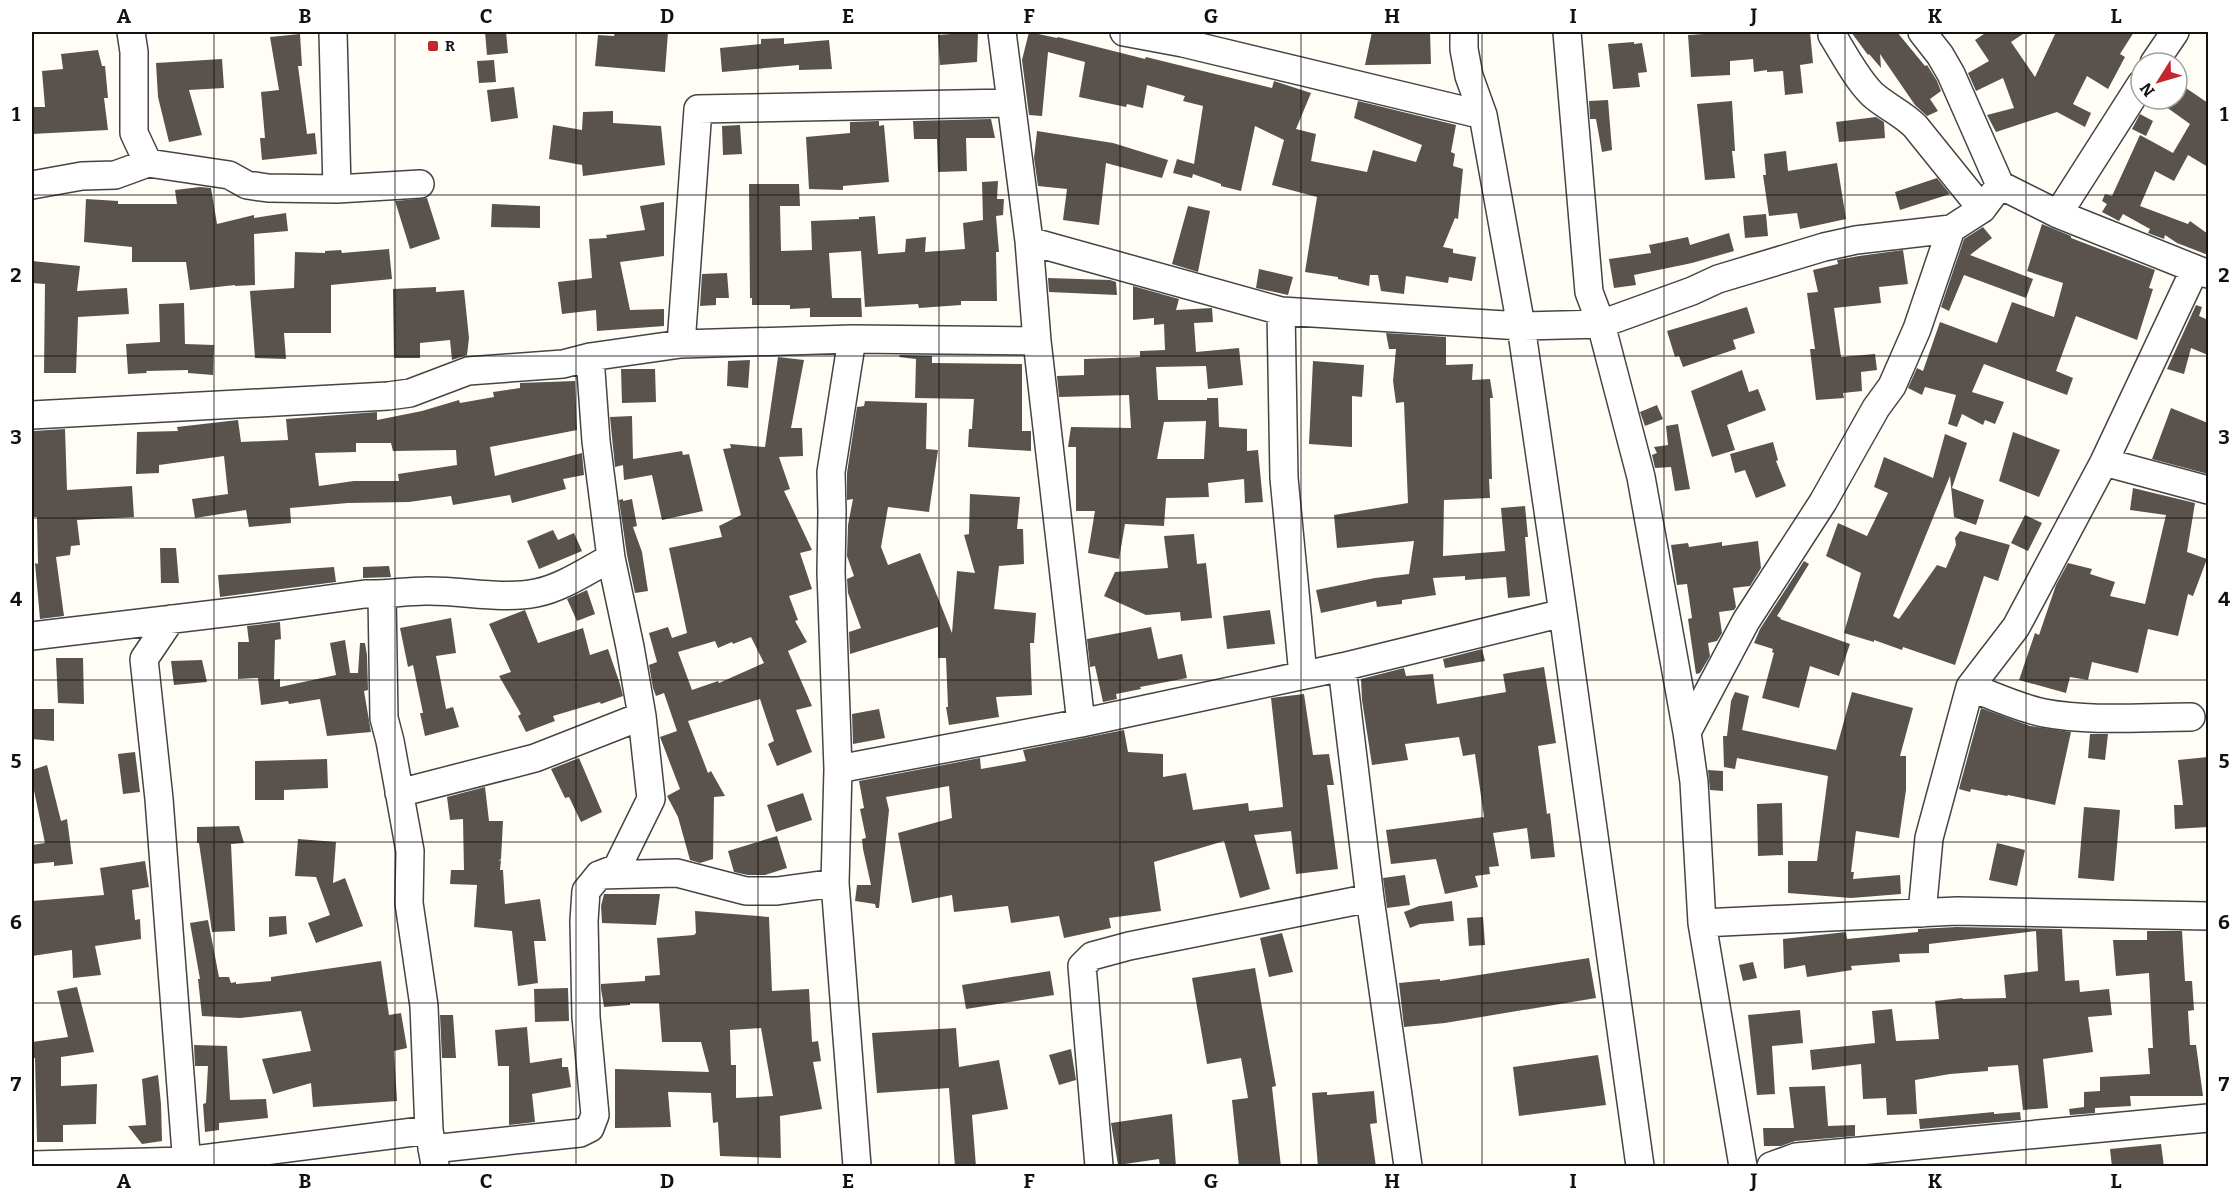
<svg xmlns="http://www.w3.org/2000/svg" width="2240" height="1198" font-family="Bitter,serif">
	<rect width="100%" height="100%" fill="#fffdf5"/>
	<path fill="#5a524d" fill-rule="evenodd" d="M485,32H506L508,53L487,55Z
		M615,32H668L665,72L595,66L598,35L614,36Z
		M978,32L977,62L940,65L938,35Z
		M1029,32L1057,38L1058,37L1145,59L1146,57L1272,88L1274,81L1311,93L1296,129L1316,134L1311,161L1367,172L1373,150L1416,162L1422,145L1354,118L1358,101L1456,125L1451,152L1455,154L1453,166L1463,169L1458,219L1455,218L1443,247L1453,249V253L1476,257L1472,281L1449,277L1448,283L1406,276L1404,294L1381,291L1378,275H1370L1369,286L1338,279V277L1305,272L1317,197L1272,185L1284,140L1255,126L1241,191L1221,186V184L1193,174L1192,178L1173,173L1177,159L1194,164L1203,106L1183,101L1185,96L1147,85L1143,108L1127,104L1126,107L1079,97L1085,62L1048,52L1042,116L1029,115L1022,60Z
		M1372,32H1430L1431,64L1365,65Z
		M1736,32H1810L1813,63L1800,65L1803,93L1785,95L1783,71L1767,72V70L1754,72L1753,59L1730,61V75L1691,77L1688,35Z
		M1851,32H1897L1925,66L1927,65L1937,81L1941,91L1930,99L1938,111L1927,116L1915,105L1880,54L1881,68L1869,54L1868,55Z
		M1987,32H2026L2011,42L2035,77L2056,32H2134L2120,54L2125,57L2108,89L2087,76L2073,104L2091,113L2085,127L2057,112L1996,132L1987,115L2014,108L2003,78L1976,91L1968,73L1989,61L1975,40Z
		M300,34L302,66H298L307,134L315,133L317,154L262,160L260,138H265L261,92L279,90L270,37Z
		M784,38V44L829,40L832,69L799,70V65L722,72L720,48L761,44V39Z
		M1634,42V44L1642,43L1647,72L1638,73L1640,87L1613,89L1608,44Z
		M98,50L102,66H105L108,98H104L108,130L32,134V107H45L42,71L63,69L61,54Z
		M222,59L224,88L189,90L202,135L169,142L158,97L156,63Z
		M494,60L496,82L479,83L477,61Z
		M2177,82L2208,103V167L2188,155L2174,181L2155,171L2140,206L2188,224L2190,221L2208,234V255L2177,243L2165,235L2164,239L2148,233L2150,229L2123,214L2119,221L2102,212L2107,204L2102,201L2105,194L2112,196L2140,135L2173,153L2190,124L2155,99H2177Z
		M514,87L518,118L491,122L487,90Z
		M1608,100L1612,150L1602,152L1596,119H1590L1589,101Z
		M1732,101L1735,151H1732L1735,178L1705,180L1697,104Z
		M613,111V123L661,126L665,165L583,176L582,165L549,159L553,125L582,130L583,112Z
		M2140,114L2153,121L2146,136L2132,129Z
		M1876,117L1884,122L1885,138L1839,142L1836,122Z
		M991,119L995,138H966L967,171L938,172L937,139H914L913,121Z
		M879,121V126L884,125L889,182L843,186V190L809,189L806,137L850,133V122Z
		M740,125L742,154L723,155L722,126Z
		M1037,131L1113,143L1168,160L1162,178L1106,163L1099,225L1063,220L1067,189L1038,186L1034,158Z
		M1786,151L1788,171L1837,163L1846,219L1800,229L1797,213L1769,216L1763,175H1766L1764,154Z
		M1937,178L1950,194L1900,210L1895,192Z
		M998,181L997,199H1004L1003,215L996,216L999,252H996L997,301H961V305L919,308L918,304L865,307L861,251L829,253L832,298H861L862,317H810V308L790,309V305H752V298H750L749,184H799L800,206H780L781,251L812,250L811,221L859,219V217L875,216L878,254L905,252L906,239L926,237L925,252L965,249L963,223L983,220L982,182Z
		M200,187L211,188L217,224L254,215V218L286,213L288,231L254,234L255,285L235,286V285L190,290L186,262H132V247L84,242L86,199L118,201V204H177L175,190Z
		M427,198L440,239L410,249L395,201Z
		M664,202V256L620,262L630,310L664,309V326L597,331L596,310L562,314L558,282L592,278L589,239L607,238L606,235L645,230L640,206Z
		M492,204L540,206V228L491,227Z
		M1188,206L1210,211L1198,272L1172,264Z
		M1766,214L1768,236L1745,238L1743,216Z
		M2042,224L2071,236V238L2155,270L2149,288L2153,289L2137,340L2076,316L2056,371L2073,378L2067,395L1984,364L1972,392L2004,402L1995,424L1985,420L1983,425L1962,414L1957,427L1948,424L1956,395L1925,387L1922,395L1908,388L1917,368L1923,371L1940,322L1997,343L2012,302L2054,317L2063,283L2027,271Z
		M1983,227L1992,238L1970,255L2033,279L2026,298L1964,275L1949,311L1941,307L1964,239Z
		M1729,233L1734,251L1692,263L1634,275L1636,285L1614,288L1609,259L1651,253L1649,245L1688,237L1690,245Z
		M389,249L392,279L331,285V333H284L286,359L255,358L250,291L294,288L295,252L325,253V251L341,250L342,253Z
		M1903,250L1908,284L1879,287L1881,303L1834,308L1841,357L1875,354L1877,370L1861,372L1862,391L1843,393L1844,398L1816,400L1810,349H1815L1807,293L1818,292L1813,270L1838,264L1837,260L1859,256Z
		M32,261L80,266L77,291L127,288L129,314L78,317L76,373H44L45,284L32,283Z
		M1259,269L1293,277L1288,295L1256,288Z
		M727,273L729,298H716V305L700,306L702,274Z
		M1048,278L1110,280L1116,282L1117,295L1049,292Z
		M1133,286L1179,299L1176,310L1212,308L1213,322L1194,323L1196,352L1239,348L1243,385L1208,389L1206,366L1156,367L1158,400H1207V398H1218L1219,427L1247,429V451L1258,450L1263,502L1245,503L1244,479L1208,483L1209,497L1166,498L1164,526L1125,524L1119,559L1088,553L1095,511H1076V447H1068L1071,427L1131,428L1129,395L1059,397L1057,376L1084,375V359L1140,357V351L1165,350L1164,324L1154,325V318L1133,320ZM1206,421L1204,459H1157L1164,422Z
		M436,287V292L464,290L469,338L467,355L452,360L450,340L420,343V358H394L393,289Z
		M184,303L185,344L214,345L213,375L188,373V370L146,371L147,373L128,374L126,344L160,342L159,304Z
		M2196,305L2202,307L2199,316L2208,320V355L2191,348L2184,374L2167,369Z
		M1747,307L1755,333L1733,340L1736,349L1683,367L1679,356L1675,357L1667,331Z
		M1386,333L1446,337V365L1473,364L1472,380L1490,379L1493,398H1490L1492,479H1489L1490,498L1444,500L1443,556L1505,551L1501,508L1525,506L1528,537H1525L1530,596L1508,598L1506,577L1465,580V576L1433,578L1436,595L1402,600V604L1377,607L1376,601L1321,613L1316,590L1375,578L1409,574L1414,541L1337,548L1334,515L1408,503L1404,402L1396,403L1393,381L1396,349H1389Z
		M900,355L932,356V363L1022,364V431H1031V451L968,447L969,429H972L974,399L915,398L916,359L899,357Z
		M778,357L804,360L791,428H802L803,456L779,457L790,489L784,491L812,550L800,553L812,589L789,596L798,620L795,621L807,642L788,651L812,706L796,710L812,752L777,766L768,744L774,741L760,699L688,721L708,773L711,771L725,796L714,797L713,859L700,863L690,860L678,817L667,796L680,789L660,737L677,731L664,693L656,696L653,688L649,665L657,662L649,633L668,627L672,638L687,633L669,548L722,537L719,526L741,515L723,449L731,448L730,444L765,447ZM751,637L764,663L719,683L718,681L692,690L678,652L715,641L718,648L732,642L733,644Z
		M750,360L748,388L727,386L728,361Z
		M1313,361L1364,365L1362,397L1352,396V447L1309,444Z
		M621,369H655L656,402L622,403Z
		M1742,370L1749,392L1758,389L1766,410L1727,425L1735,450L1712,457L1691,391Z
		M575,381L577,430L490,447L495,476L582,453L584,475L563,479L566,489L512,503L510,495L453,505L451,496L409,502L348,503L290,508L291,523L249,527L246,510L195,518L192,499L228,494L224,456L159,465V473L136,474L137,432L178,431L177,427L238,420L241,442L288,440L286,419L377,412V420L422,411L459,400L460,403L494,397L493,392L520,388V383ZM356,443H391L393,451L456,450L457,465L398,474L399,481H354L319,486L315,453L356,452Z
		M865,401L927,403L926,449L938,450L929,512L888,507L881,547L888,565L920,553L952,633L957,571L975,573L964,535L969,534L970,494L1020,497L1017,529H1023L1024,564L999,566L994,609L1036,613L1034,643H1030L1032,695L996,697L999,717L949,725L946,707H948L946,658H938V627L850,654L849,632L861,628L848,593L847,579L854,576L847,556L848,525L853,499L847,500V473L857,407L864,406Z
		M1657,405L1663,419L1645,426L1640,412Z
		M2171,408L2208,423V474L2152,459Z
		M632,416L633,459L682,451L683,455L689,454L703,511L662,520L652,475L624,480L623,465L615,467L610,417Z
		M1678,424L1690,489L1675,491L1671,467L1655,468L1652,455L1657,453L1654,447L1668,445L1666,426Z
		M65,429L67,490L132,486L134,517L77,520L80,545L71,546L70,555L56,557L64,616L40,619L35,563L38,564L37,517H34V431Z
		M2013,432L2060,450L2039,497L1999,481Z
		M1945,434L1967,443L1952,488L1984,500L1976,525L1954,517L1950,476L1893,616L1899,619L1937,565L1946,568L1956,545L1955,538L1960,531L2010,545L1998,581L1984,576L1955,665L1903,647L1902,650L1874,640V642L1844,633L1861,573L1826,556L1838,523L1867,536L1888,493L1874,487L1884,457L1933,478Z
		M1773,442L1778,460L1776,461L1786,486L1756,498L1745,470L1735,473L1730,454Z
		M2133,488L2195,503L2187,552L2207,559L2193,596L2188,594L2178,636L2148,629L2138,673L2092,662L2088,680L2070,677L2066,693L2019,680L2035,633L2039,635L2056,585L2068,563L2092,569L2090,574L2115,582L2110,596L2145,604L2166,515L2130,510Z
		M623,499V501L632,499L637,526L633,527L642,552L648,591L635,593L627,555L619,500Z
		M2025,515L2042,523L2028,551L2011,543Z
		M553,530L558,540L574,533L582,551L539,569L527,541Z
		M1194,534L1197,564L1206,563L1212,618L1181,621L1180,612L1146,615L1104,596L1115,572L1168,568L1164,536Z
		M1758,541L1761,568L1750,586L1733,588L1736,607L1734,610L1719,612L1722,633L1717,641L1708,643L1710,656L1700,673L1696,674L1688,619L1692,618L1687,584L1677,585L1671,545L1688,543L1689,547L1722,542V546Z
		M160,548H176L179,583H161Z
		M1804,561L1809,564L1777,616L1781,618L1780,619L1850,644L1839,676L1810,666L1799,708L1762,698L1774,653L1772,652L1773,649L1754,643L1760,629Z
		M389,566L391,577L363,578V567Z
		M334,567L336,582L220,597L218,575Z
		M587,590L595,614L577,621L567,599Z
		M525,610L538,643L583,628L590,655L608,649L620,684L623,696L601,704L600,702L553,716L555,721L526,732L518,716L521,714L499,676L511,672L489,624Z
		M1270,610L1275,644L1227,649L1223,616Z
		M451,618L456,653L436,656L446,709L453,707L459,727L425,736L420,713H423L413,665L408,667L400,628Z
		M280,622L281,639L275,640L274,680L280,679V687L336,675L330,643L345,640L350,673H358L360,643H365L367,655L368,690L364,691L371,732L327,736L320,699L289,704L288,701L261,705L258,678L238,679V642H249L247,626Z
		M1151,627L1158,659L1182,654L1187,678L1140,687L1141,689L1116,694L1117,699L1103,702L1095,666L1090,667L1087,639Z
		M1482,649L1485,661L1445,668L1443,659Z
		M56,658H83L84,704L58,703Z
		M202,660L207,682L174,685L171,661Z
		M1544,667L1556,743L1538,746L1547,814L1550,813L1555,857L1531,859L1527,828L1493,833L1499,866L1489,867L1490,874L1475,876L1478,887L1445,894L1436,859L1391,864L1386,830L1484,817L1475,754L1463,756L1459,737L1405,744L1408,760L1372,765L1362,700L1361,679L1404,668L1406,676L1433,674L1437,704L1506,692L1503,674Z
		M1735,692L1749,696L1742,730L1836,750L1852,692L1913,708L1900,756H1906V790L1899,838L1856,831L1851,872H1854L1853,879L1900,875L1901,894L1851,898L1788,893V861H1817L1828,776L1737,758L1735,769L1724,767L1723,736H1727L1731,701Z
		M1304,694L1313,755L1329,754L1334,785H1327L1338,869L1296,874L1291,831L1254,835L1270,889L1240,898L1224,841L1154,862L1161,911L1109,918L1111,928L1064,938L1059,916L1011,923L1008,906L954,912L952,895L912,903L898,833L952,818L949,786L886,797L889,810L879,908H876L875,904L855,901L857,885H871L863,849L862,839L866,838L860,809L864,808L859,781L980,758L981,769L1026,761L1023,750L1124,730L1128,752L1163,754V777L1186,773L1193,810L1248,803L1249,811L1283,807L1271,698Z
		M1981,708L2030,726L2071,732L2055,805L2008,795L2007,796L1971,789L1970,792L1959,789Z
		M32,709H54V741L32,739Z
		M879,709L885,738L853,744L852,714Z
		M2090,734H2108L2105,760L2088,758Z
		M135,752L140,792L123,794L118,754Z
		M2208,757V827L2175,829L2174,805H2183L2178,760Z
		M579,758L602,812L581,822L569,797L565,798L551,769Z
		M327,759L328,788L284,790V800H255V761Z
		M47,765L61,821L67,819L73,864L54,866V862L32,864V845L45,843L32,781V770Z
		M1708,770L1723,771V791L1710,790Z
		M485,787L489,821H503L501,859L498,861L501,860L500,870H503L505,904L540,899L546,941H534L538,983L518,986L512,931L474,927L477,885L450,884L451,870H464L463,819L450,820L447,797Z
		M803,793L812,820L776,832L767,805Z
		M1782,803L1783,855L1758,856L1757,804Z
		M2084,807L2120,810L2114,881L2078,878Z
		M239,826L244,843L231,844L235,931L212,932L199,843H197V827Z
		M777,836L787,868L765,875H748L734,872L728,851Z
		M298,839L336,842L333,883L345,878L363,926L316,943L308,923L330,915L316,877L295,876Z
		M1997,843L2025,850L2017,886L1989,880Z
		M145,861L149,887L132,890L135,920L140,919L141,939L95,946L101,975L73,978L72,950L32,956V901L104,895L100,868Z
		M1405,875L1410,905L1387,908L1383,878Z
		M604,894H660L656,925L602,923L601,906Z
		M1452,901L1454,921L1420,924L1410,928L1404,912L1419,906Z
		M695,911L769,917L772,991L809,989L812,1042L818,1041L821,1061L813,1062L822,1109L780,1116L781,1158L720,1156L718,1122L713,1123L711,1093L668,1092L671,1127L615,1128V1069L709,1072L701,1042H662L659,1003H630V1005L604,1007L601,989V984L645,981V976L660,975L657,938L694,935L696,933ZM761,1028L773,1096L736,1098V1065H731L730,1030Z
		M286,916L287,934L269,937V917Z
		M1483,917L1485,945L1469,946L1467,918Z
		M208,920L219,977H229L231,983L236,982V984L271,981V977L381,961L389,1015L401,1013L407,1048L394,1051L397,1101L313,1107L311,1083L273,1094L262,1059L311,1051L301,1011L240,1018L202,1016L198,979H200L190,923Z
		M1957,927L2062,929L2065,981L2079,980L2080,992L2109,989L2112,1015L2088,1017L2093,1052L2043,1059L2048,1108L2023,1110L2018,1065L1988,1067V1071L1950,1074L1915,1080L1917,1114L1887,1115L1886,1098L1863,1099L1861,1064L1812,1070L1810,1050L1875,1043L1872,1011L1892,1009L1896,1041L1939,1039L1935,1001L1962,998L1963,999L2006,998L2004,975L2038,971L2036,931L1929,944V953L1899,954L1900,962L1851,966L1852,970L1807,977L1805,965L1784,969L1783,939L1846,932L1847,939L1918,932V929Z
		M2147,931H2182L2185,981H2192L2194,1010L2188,1011L2190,1045H2196L2203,1096H2130L2131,1106L2095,1108V1113L2070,1115L2069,1109L2084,1107V1092L2100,1091V1077L2150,1074L2148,1048H2153L2149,973L2116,976L2113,940H2147Z
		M1282,933L1293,972L1269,977L1260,938Z
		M1589,958L1596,998L1445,1023L1404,1027L1399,983L1440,979V981Z
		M1753,962L1757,978L1743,981L1739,965Z
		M1255,968L1276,1086L1272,1087L1281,1167H1239L1232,1100L1248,1098L1241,1058L1207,1064L1192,978Z
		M1050,971L1054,995L966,1009L962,985Z
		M77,987L94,1052L61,1057V1086L97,1084L96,1124L63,1125V1142H37L35,1058H32V1042L68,1037L57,991Z
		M568,988L569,1021L535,1022L534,989Z
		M1800,1010L1803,1043L1772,1046L1775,1094L1757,1095L1748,1015Z
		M440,1015H453L456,1058H442Z
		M527,1027L530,1063L562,1058V1067H568L571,1087L532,1094L535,1122L509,1125V1066H498L495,1030Z
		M956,1028L959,1067L999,1060L1008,1109L972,1115L976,1167H955L949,1088L877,1093L872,1033Z
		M194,1045L227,1046L230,1100L266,1099L268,1118L219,1123V1130L205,1132L203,1104L206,1103L208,1066H195Z
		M1071,1049L1076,1080L1059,1085L1049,1055Z
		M1598,1055L1606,1105L1519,1116L1513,1067Z
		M158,1075L161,1104L162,1141L142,1144L128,1126L146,1125L142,1079Z
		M1825,1086L1828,1126L1855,1125V1136L1795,1141L1781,1146H1764L1763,1128H1794L1789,1087Z
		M1374,1091L1377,1123L1370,1124L1376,1167H1318L1312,1093L1327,1092V1095Z
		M1994,1112V1114L2020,1112L2021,1120L1920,1129L1919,1119Z
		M1172,1114L1176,1167H1160L1159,1159L1118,1165L1111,1123Z
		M2161,1144L2164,1167H2112L2110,1149Z"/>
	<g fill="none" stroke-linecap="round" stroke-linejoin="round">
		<g stroke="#444" stroke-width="30">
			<path id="minor" d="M131,32L134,52V133L148,163
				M333,32L337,189
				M1002,32L1029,241L1037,341L1081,723
				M1124,32L1183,43L1483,115
				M1464,32V49L1469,76L1483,115L1521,326L1563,613L1640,1166
				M1567,32L1589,292L1601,324L1641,477L1687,732L1694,782L1702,923L1743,1166
				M1832,35C1844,54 1856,78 1872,94C1885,106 1902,113 1915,126L1982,209
				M2154,63L2175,32
				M32,185L82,176L115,175L148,163L229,175L247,185L268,188L337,189L420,184
				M2000,185L2058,214L2208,274
				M2058,214L2141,84
				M1029,241L1281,311L1521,326L1601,324L1692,291L1718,279L1824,247L1856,240L1951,229
				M1281,311L1284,478L1303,675
				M852,339L831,472L832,512L831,572L838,769L835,883L857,1166
				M681,344L698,109L1010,103
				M590,357L596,441L611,558L630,647L642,716L651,799L617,868L599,875
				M32,415L388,396L410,393L468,371L563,364L590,357L681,344L852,339L1037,341
				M2104,462L2208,490
				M382,595L384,718L390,741L410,851L409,903L424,1006L429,1130L435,1165
				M171,619L144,659L159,799L187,1166
				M32,636L257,609L365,594C386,595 405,591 425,591C461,590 500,600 536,593C562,588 588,570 611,558
				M1342,667L1370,898L1408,1166
				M1970,687C1994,696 2019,708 2044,713C2092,722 2142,717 2191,717
				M1687,732L1746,621L1823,502L1876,408L1892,386L1917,329L1951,229L1982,209L2000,185L1951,74L1940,55L1922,32
				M838,769L1081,723L1342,667L1563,613
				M399,793L535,758L642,716
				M1922,913L1929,838L1970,687L2016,627L2104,462L2195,269
				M1702,923L1957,911L2208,916
				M432,1149L580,1133L590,1128L595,1115L586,1017L584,921L586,891L599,875L677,873L746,891H777L835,883
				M32,1165L186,1161L429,1130
				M1099,1166L1082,966L1092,956L1129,946L1370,898
				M1771,1166L1796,1157L2208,1118"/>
		</g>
		<use href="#minor" stroke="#fff" stroke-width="27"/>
	</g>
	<path fill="none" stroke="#111" stroke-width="1.5" stroke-opacity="0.55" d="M214,32V1166M395,32V1166M576,32V1166M758,32V1166M939,32V1166M1120,32V1166M1301,32V1166M1482,32V1166M1664,32V1166M1845,32V1166M2026,32V1166M32,195H2208M32,356H2208M32,518H2208M32,680H2208M32,842H2208M32,1003H2208"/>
	<rect fill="#c4262e" stroke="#fff" stroke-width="2" x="427" y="40" width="12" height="12" rx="3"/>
	<g text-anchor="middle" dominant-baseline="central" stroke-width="6" stroke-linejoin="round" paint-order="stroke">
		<g font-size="15" font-weight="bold" fill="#111" stroke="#fff" text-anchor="start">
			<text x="445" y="46">R</text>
		</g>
	</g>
	<rect width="2240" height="1198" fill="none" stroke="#ffffff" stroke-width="66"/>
	<g transform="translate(2159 81) rotate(233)"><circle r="28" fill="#ffffff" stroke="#a0a0a0" stroke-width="1.5"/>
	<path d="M0-4.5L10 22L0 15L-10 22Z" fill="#c4262e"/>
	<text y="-9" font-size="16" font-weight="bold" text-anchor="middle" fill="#111111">N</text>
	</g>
	<rect x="33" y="33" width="2174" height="1132" fill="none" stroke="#111" stroke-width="2"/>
	<g font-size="20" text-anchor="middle" font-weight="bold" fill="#111">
		<text x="124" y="23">A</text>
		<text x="305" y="23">B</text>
		<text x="486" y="23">C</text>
		<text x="667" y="23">D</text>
		<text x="848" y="23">E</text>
		<text x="1029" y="23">F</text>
		<text x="1211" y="23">G</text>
		<text x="1392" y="23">H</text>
		<text x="1573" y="23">I</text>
		<text x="1754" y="23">J</text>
		<text x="1935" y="23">K</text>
		<text x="2116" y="23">L</text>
		<text x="16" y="121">1</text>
		<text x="2224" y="121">1</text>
		<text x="16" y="282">2</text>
		<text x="2224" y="282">2</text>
		<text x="16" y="444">3</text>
		<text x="2224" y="444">3</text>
		<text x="16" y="606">4</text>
		<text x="2224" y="606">4</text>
		<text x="16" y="768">5</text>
		<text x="2224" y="768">5</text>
		<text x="16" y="929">6</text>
		<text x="2224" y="929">6</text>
		<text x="16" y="1091">7</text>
		<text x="2224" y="1091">7</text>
		<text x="124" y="1188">A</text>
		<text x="305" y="1188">B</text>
		<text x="486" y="1188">C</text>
		<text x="667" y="1188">D</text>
		<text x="848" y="1188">E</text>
		<text x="1029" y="1188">F</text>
		<text x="1211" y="1188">G</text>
		<text x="1392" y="1188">H</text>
		<text x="1573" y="1188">I</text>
		<text x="1754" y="1188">J</text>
		<text x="1935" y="1188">K</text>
		<text x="2116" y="1188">L</text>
	</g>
</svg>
